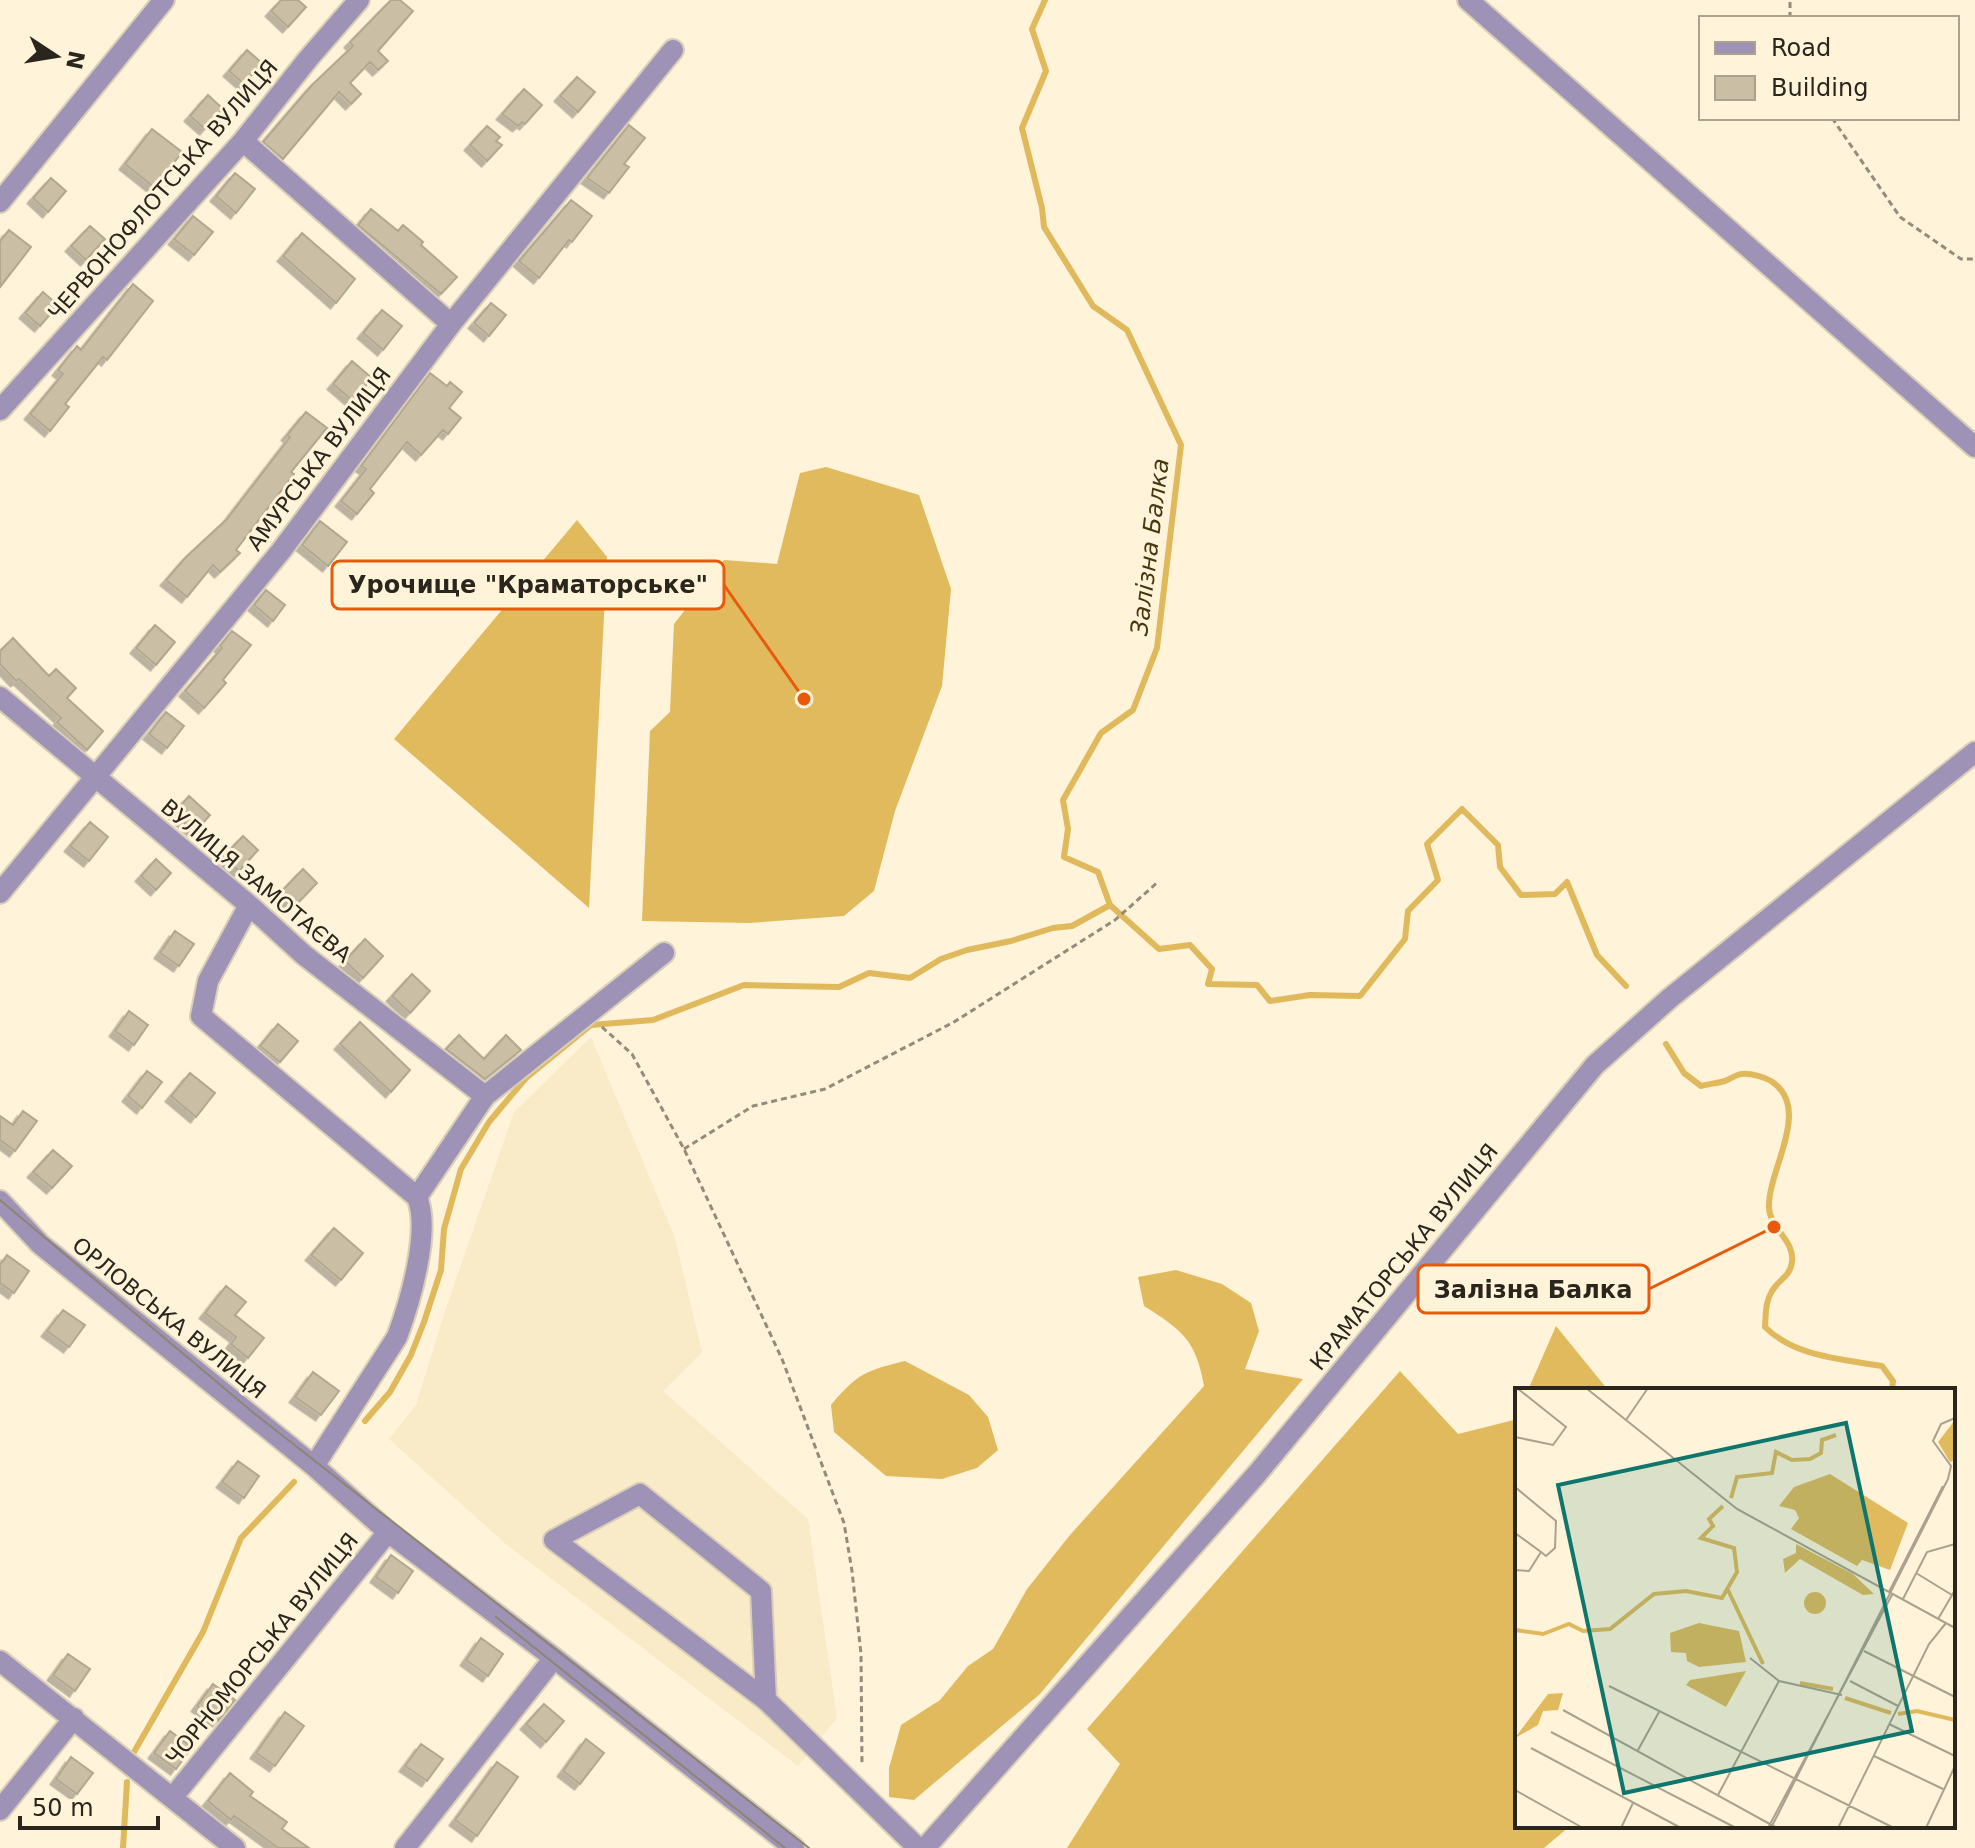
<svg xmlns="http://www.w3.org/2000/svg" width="1975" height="1848" font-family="'DejaVu Sans',sans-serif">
	<defs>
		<filter id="shadow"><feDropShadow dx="-5.5" dy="5.5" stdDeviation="0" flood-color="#0004"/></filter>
	</defs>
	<rect width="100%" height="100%" fill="#fff3d9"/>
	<path fill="#f9eac8" d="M591,1037L675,1238L702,1352L663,1391L808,1519L837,1718L798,1766L507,1545L389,1439L416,1405L446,1308L514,1112Z"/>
	<path fill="#e1ba5e" d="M826,467L919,495L951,589L942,686L895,811L874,891L844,916L749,923L642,921L650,731L670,712L674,624L724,560L777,564L800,473Z
		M577,520L607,557L589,908L394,739Z
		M1176,1270L1222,1284L1251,1303L1259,1331L1245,1369L1303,1379L1040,1694L914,1800L889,1797V1768L901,1725L940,1700L968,1666L993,1649L1027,1589L1070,1535L1204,1386C1196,1340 1182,1330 1144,1306L1138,1277Z
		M1556,1326L1608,1390H1528Z
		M905,1361L969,1395L988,1417L998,1450L977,1468L942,1479L886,1476L834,1432L831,1405C858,1373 865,1371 905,1361Z
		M1400,1371L1458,1434L1514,1420L1517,1415V1826H1570L1544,1848H1067L1120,1764L1087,1729Z"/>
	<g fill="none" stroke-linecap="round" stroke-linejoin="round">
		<path stroke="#e0b95d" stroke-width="6" d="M1045,0L1032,29L1046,71L1022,128L1042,208L1044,227L1093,306L1127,330L1181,445L1157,648L1133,710L1101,733L1063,800L1068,829L1064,857L1098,872L1110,905L1159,949L1190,945L1212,969L1208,984L1257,985L1270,1001L1310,995L1360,996L1405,939L1408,911L1438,880L1427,844L1462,809L1498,845L1500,867L1521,895L1555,894L1567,882L1597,955L1626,986
			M1666,1044L1684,1073L1701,1086C1709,1084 1718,1083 1725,1081C1730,1079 1737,1074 1742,1074C1751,1073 1764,1077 1771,1081C1813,1108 1768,1169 1769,1207C1769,1228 1795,1240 1792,1262C1790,1277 1779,1279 1772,1291C1765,1302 1766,1314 1765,1327C1795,1357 1841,1359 1882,1366L1893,1381L1892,1390
			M365,1421L390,1392L411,1355L424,1322L441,1270L444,1229L461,1169L489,1122L526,1078L591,1025L653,1020L744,985L839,987L869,973L910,978L941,959L967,950L1011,941L1053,928L1072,926L1110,905
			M134,1752L203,1632L241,1538L294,1482
			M123,1848L127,1782"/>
	</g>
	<path fill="#cabea5" stroke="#b3a88f" stroke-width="2" filter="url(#shadow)" d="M281,0H298L306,7L288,27L271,11Z
		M391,0H400L413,11L378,51L388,61L378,70L370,62L350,83L361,94L351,104L339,92L283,159L263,142L311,86L353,46L350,42Z
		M247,50L262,63L244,84L229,71Z
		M577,77L595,92L578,112L560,96Z
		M524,89L542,105L525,124L522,122L518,126L502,114Z
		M208,95L223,109L205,129L190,116Z
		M629,125L645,138L624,164L629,167L609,193L587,178Z
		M487,126L500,137L496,141L502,145L487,161L470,145Z
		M152,129L182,152L155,188L125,164Z
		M235,173L255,189L236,213L216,196Z
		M51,178L66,191L48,212L33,198Z
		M571,200L592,216L572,242L569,240L539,278L519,261Z
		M371,209L398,231L403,225L423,242L421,245L457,277L441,294L358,225Z
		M193,216L213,232L194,255L174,239Z
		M90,226L105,239L86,260L71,246Z
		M9,230L31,247L0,287V241Z
		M302,233L355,279L336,303L283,256Z
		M133,284L153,301L107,360L103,357L65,404L69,407L50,431L30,414L63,374L58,370L77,346L81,350Z
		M43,292L58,305L40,326L25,313Z
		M491,303L506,315L489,336L474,323Z
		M382,310L402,326L383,350L363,333Z
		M352,361L372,378L353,401L333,384Z
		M430,373L447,386L450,382L462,392L449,408L461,418L448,434L443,430L421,455L407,442L370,489L374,493L357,514L341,501L366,469L361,466Z
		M306,412L327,428L291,472L294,474L236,550L240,553L220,572L213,565L187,597L166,580L186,557L227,519L290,437L287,435Z
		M320,521L347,542L328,566L302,545Z
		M266,590L285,605L273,621L254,605Z
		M155,625L175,642L156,665L136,648Z
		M232,631L251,645L223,680L226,683L204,708L185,691L222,648L220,646Z
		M13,638L49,676L56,669L76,688L67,698L103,731L87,750L57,722L61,718L19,679L16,681L0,664V651Z
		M166,712L184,726L167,748L149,734Z
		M189,796L210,815L195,832L174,813Z
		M90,822L108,837L89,861L70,846Z
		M243,836L258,850L239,871L223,857Z
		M156,859L171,873L156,890L141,876Z
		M303,869L317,883L293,908L279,894Z
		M175,931L194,944L179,966L160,953Z
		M365,939L383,956L363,978L345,961Z
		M412,974L430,991L410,1013L392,996Z
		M129,1011L148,1025L134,1045L115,1031Z
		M360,1022L410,1070L391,1092L340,1044Z
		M278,1024L298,1041L280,1062L260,1046Z
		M459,1035L484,1059L506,1035L521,1050L485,1079L446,1049Z
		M147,1071L162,1082L142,1108L128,1096Z
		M190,1073L215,1093L196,1117L171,1096Z
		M23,1111L37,1121L15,1151L0,1140V1116L13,1125Z
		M53,1150L72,1166L52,1188L33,1172Z
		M334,1228L363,1253L341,1280L311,1255Z
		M7,1255L29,1271L14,1293L0,1283V1265Z
		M226,1286L246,1302L235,1315L264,1338L248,1358L231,1344L236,1337L205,1313Z
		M63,1310L85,1325L69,1347L47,1331Z
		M313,1372L339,1391L321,1415L295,1397Z
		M238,1461L259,1476L244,1498L222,1482Z
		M391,1555L413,1571L398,1593L376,1577Z
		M481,1638L503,1654L488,1676L466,1660Z
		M68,1654L90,1669L75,1691L53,1675Z
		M213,1684L235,1700L218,1721L197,1706Z
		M544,1704L564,1721L546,1742L526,1724Z
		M285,1712L304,1726L275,1766L256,1753Z
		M170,1731L192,1747L176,1769L154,1753Z
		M586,1739L604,1753L580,1784L563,1771Z
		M421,1744L443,1759L427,1781L405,1766Z
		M71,1757L93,1773L77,1794L56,1779Z
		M497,1762L518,1777L477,1836L455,1820Z
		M230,1773L253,1792L250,1796L287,1822L282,1829L309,1848H278L234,1816L231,1820L208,1801Z"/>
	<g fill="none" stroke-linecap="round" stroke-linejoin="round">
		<g stroke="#d9ceb7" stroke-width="24">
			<path id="minor" d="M1468,0L1975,447
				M243,141L451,324
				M0,202L164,0
				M0,410L243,141L308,59L359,0
				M0,697L249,905L304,955L485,1096
				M0,893L281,551L451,324L673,50
				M249,905L208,981L201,1016L417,1197
				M0,1201L40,1244L314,1466L388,1532L554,1658L794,1848
				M314,1466L397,1337C410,1302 431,1231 417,1197L485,1096L664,953
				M0,1661L235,1848
				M766,1700L761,1591L640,1494L554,1540L766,1700L918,1848
				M173,1797L388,1532
				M0,1810L74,1718
				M405,1848L554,1658
				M925,1848L1256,1475L1595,1065L1670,998L1975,752"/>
		</g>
		<path stroke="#948b7a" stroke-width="3" stroke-dasharray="6 4" stroke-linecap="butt" d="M1790,18V0
			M1832,118L1900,217L1961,259H1975
			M602,1027L632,1054L684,1149L782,1359L844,1523L852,1571L861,1654L862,1766
			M684,1149L753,1106L825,1089L954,1022L1115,920L1158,882"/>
		<use href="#minor" stroke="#9e92b6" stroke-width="20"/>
		<path stroke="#8d8574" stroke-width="2" d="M0,1200L255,1414L809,1848
			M496,1617L785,1848"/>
	</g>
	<g text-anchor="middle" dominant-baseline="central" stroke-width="6" stroke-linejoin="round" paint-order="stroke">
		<g font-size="22" fill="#2b261d" stroke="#fff3d9">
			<text transform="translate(163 190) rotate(-49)">ЧЕРВОНОФЛОТСЬКА ВУЛИЦЯ</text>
			<text transform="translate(319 459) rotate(-53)">АМУРСЬКА ВУЛИЦЯ</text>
			<text transform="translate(256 881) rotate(40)">ВУЛИЦЯ ЗАМОТАЄВА</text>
			<text transform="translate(1404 1257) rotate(-51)">КРАМАТОРСЬКА ВУЛИЦЯ</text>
			<text transform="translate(169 1318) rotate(39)">ОРЛОВСЬКА ВУЛИЦЯ</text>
			<text transform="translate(262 1649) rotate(-51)">ЧОРНОМОРСЬКА ВУЛИЦЯ</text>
		</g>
		<g font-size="24" font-style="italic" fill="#47370f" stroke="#fff3d9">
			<text transform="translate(1150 547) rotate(-83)">Залізна Балка</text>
		</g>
	</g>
	<g transform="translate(1515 1388)">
		<rect width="440" height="440" fill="#fff3d9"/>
		<path d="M440,32V72L435,74L423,54ZM315,86L393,135L375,182L347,172L342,178L276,141L284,130L280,122L264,118L279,99ZM281,156L338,186L359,206L348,207L285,171L270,185L268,171L281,165ZM289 215a11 11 0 1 1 22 0a11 11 0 1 1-22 0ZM184,235L224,243L231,274L184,279L172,273L171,265L156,264L155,245ZM231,283L211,319L171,297L175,292ZM48,305L43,322L28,323L23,337L0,350L33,306Z" fill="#e1ba5e"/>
		<path fill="none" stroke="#e0b95d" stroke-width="4" d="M216,110L222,89L257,85L261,64L277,72L295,71L306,65L307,52L321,47M213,202L248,276M0,242L28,246L54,236L68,243L95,241L139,206L171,203L207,210L222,184L219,160L186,150L198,138L194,131L208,118M285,295L318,301M330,310L376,325M383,326L402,323L440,332"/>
		<path fill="none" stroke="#aaa18e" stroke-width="2" d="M71,0L222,121L440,240M111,32L133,0M0,49L38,57L51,39L2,0M0,99L41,133L40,160L31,168L26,164M0,145L26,164L14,183L0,182M401,185L437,207M374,204L428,98M388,211L412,164L440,156M423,231L440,202M349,263L440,309M235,270L264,293L327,307M335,293L383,318M94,298L379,440M48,322L262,440M374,336L440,368M36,344L221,440M16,360L166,440M123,362L144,324M359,368L428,401M0,402L68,440M203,407L264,293M106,440L118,415M253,440L378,205M256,440L433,91L436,78L418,53L426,36L440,30M323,440L414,256L431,235M411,440L440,378"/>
		<path fill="#0f766e" fill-opacity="0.15" stroke="#0f766e" stroke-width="4" d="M331,35L397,343L109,405L43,97Z"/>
		<rect width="440" height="440" fill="none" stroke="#2b261d" stroke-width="4"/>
	</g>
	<path fill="none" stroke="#e8590c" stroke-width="3" d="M804 699L724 585M1774 1227L1649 1289"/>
	<g fill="#e8590c" stroke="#fff3d9" stroke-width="3">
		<circle cx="804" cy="699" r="8"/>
		<circle cx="1774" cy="1227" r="8"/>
	</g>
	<g fill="#fff3d9" stroke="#e8590c" stroke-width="3">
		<rect x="332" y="561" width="392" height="48" rx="8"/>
		<rect x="1418" y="1265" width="231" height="48" rx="8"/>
	</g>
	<g font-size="24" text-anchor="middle" font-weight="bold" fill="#2b261d">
		<text x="528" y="593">Урочище "Краматорське"</text>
		<text x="1533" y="1298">Залізна Балка</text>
	</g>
	<rect x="1699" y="16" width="260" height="104" fill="#fff3d9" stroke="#aaa18e" stroke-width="2"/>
	<rect x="1715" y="42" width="40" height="12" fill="#9e92b6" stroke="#aaa18e" stroke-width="2"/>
	<text x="1771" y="56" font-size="24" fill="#2b261d">Road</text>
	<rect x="1715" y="76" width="40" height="24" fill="#cabea5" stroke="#aaa18e" stroke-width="2"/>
	<text x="1771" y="96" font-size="24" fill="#2b261d">Building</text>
	<g transform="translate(56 56) rotate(102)" stroke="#fff3d9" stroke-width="6" paint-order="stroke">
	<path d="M0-6L14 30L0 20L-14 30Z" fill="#2b261d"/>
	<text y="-12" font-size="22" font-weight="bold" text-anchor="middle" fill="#2b261d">N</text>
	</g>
	<path d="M20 1816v12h138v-12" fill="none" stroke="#2b261d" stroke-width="4"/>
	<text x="32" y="1816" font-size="24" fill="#2b261d" stroke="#fff3d9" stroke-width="6" paint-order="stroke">50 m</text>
</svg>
